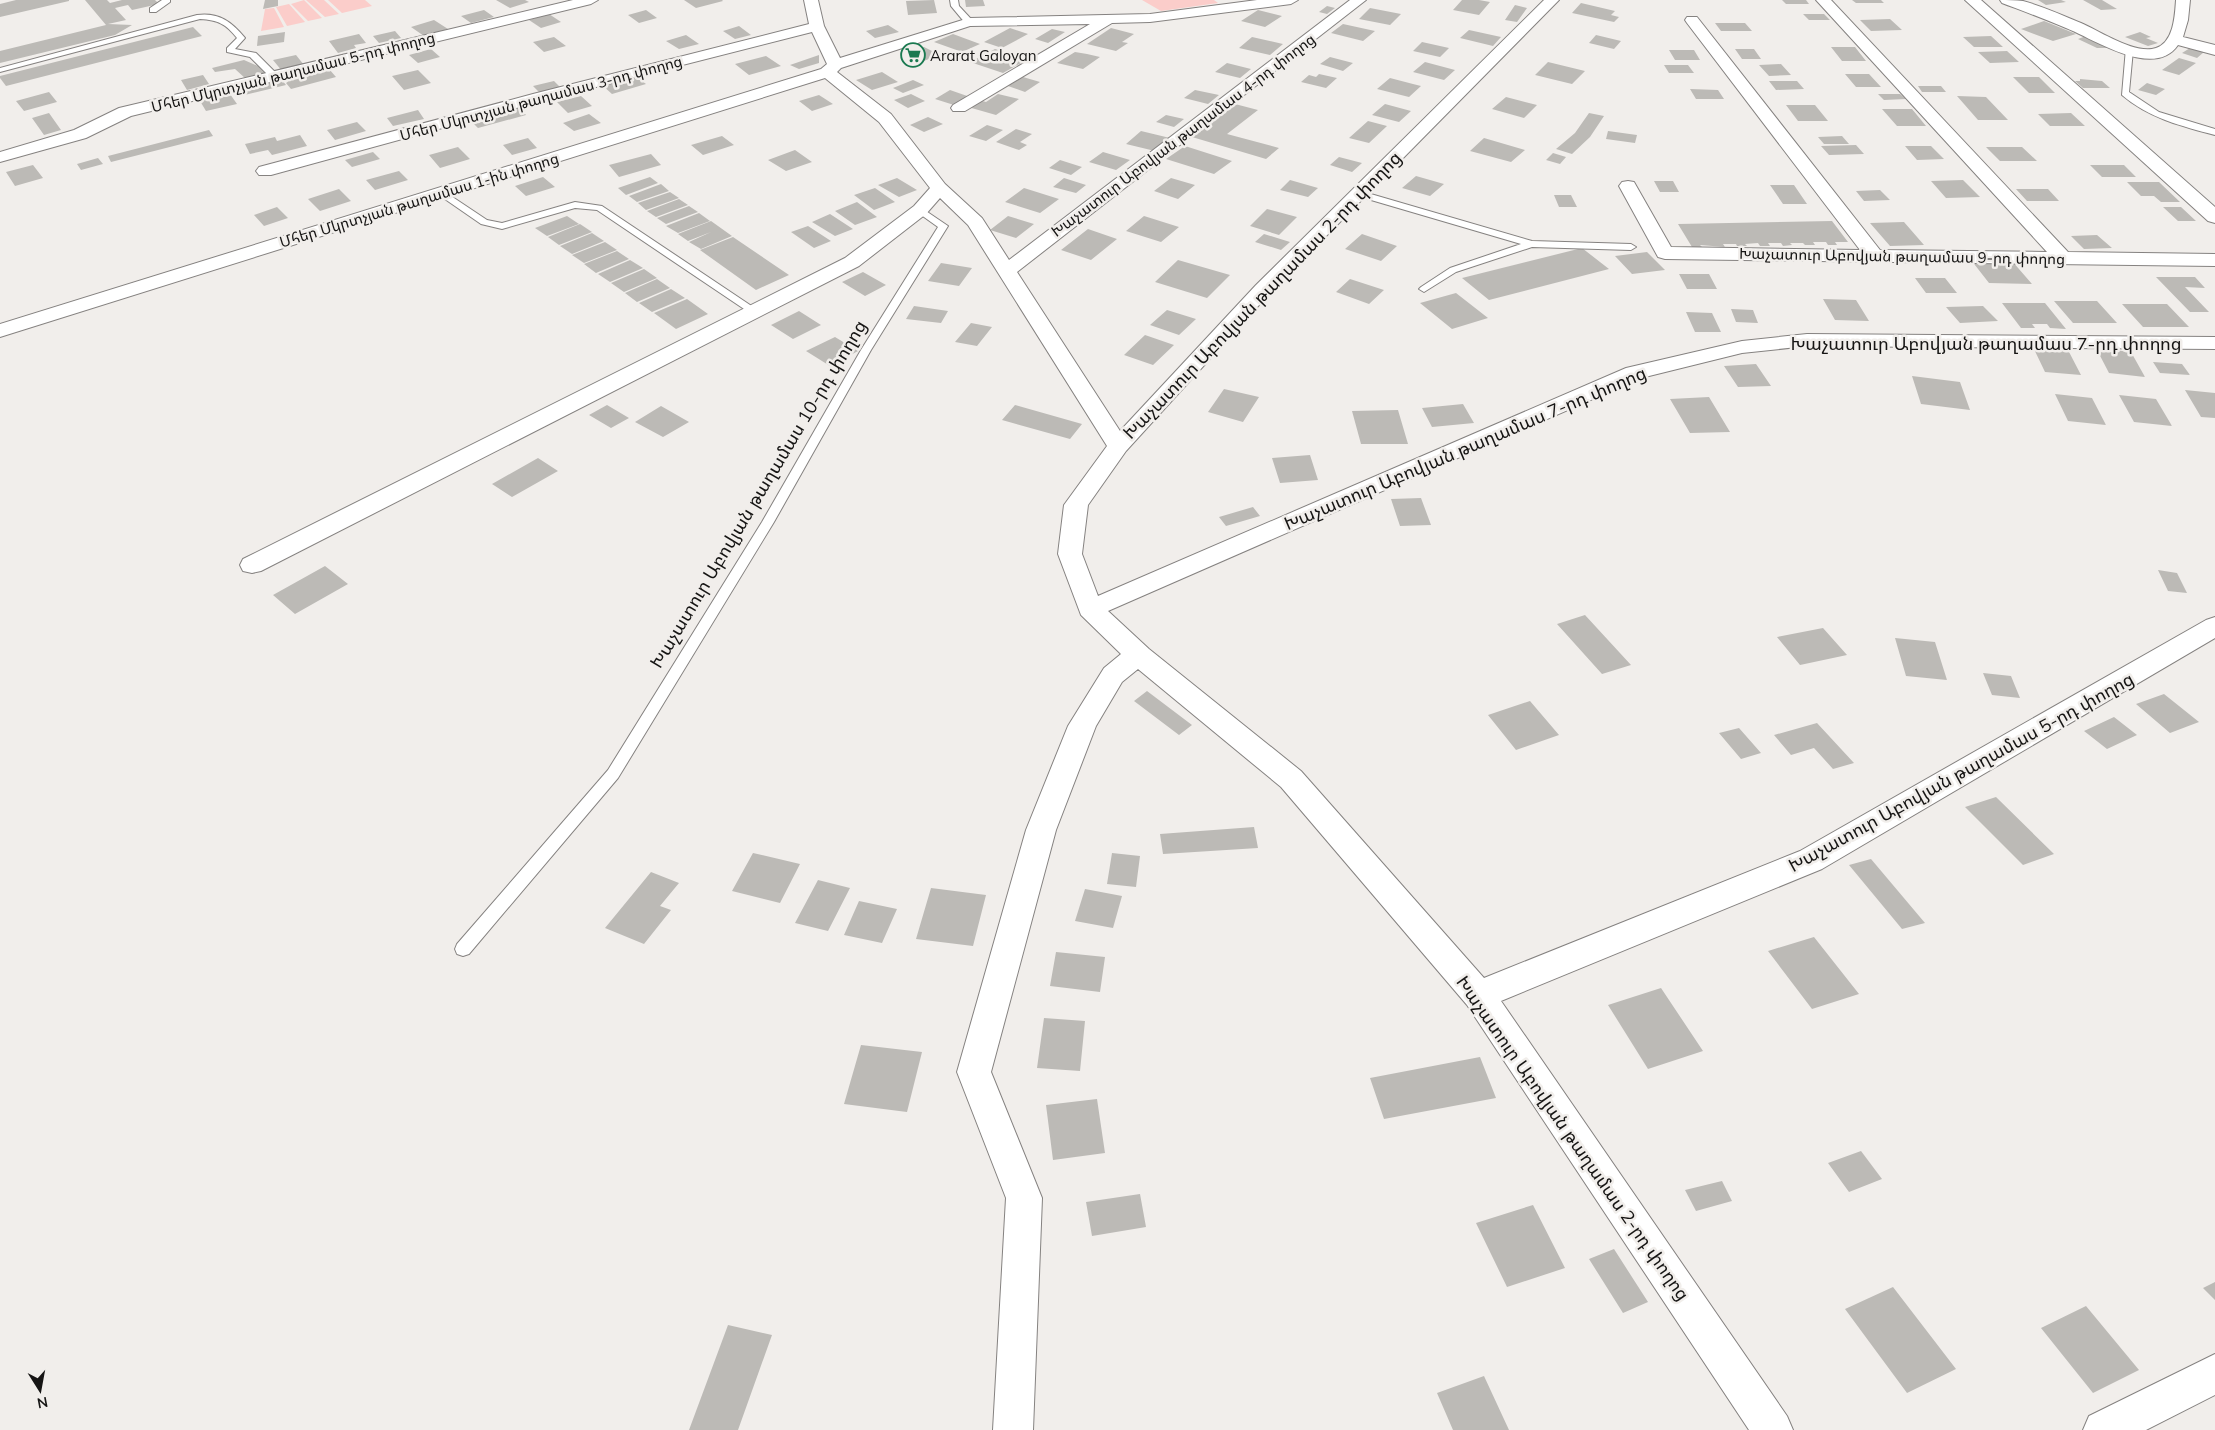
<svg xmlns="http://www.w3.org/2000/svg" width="2215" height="1430" font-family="Mulish,'Noto Sans Armenian',sans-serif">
	<rect width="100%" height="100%" fill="#f1eeeb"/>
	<path fill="#fbcdca" d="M304,0L322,18L308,21L291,4Z
		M306,0H324L339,14L325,17Z
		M328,0H365L372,6L342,13Z
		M1142,0H1214L1218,3L1161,11Z
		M289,4L305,22L287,26L276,7Z
		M274,8L284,27L261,31L265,9Z"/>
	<path fill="#bcbab6" d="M16,0H69V1L0,17V4Z
		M85,0H107L110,3L122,0H155L159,4L132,10L128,5L115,8L126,20L108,24L132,25L115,35L0,63V51L106,25Z
		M265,0H278V6L263,9Z
		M496,0H525L529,2L510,8Z
		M684,0H722L723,1L696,8Z
		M934,0L937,13L908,15L906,1Z
		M965,0H983L985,6L966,7Z
		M1462,0H1479L1490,2L1479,15L1453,10Z
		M1782,0H1806L1809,4H1786Z
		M1852,0H1881L1884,3H1856Z
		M2038,0H2061L2066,2L2046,5Z
		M2083,0H2102L2117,9L2101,10Z
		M1581,3L1615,11L1611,15L1619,17L1614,22L1572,13Z
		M1515,5L1527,8L1517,22L1505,20Z
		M1327,6L1335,8L1327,14L1319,12Z
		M1370,8L1401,14L1390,25L1359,19Z
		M484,10L494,17L471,23L461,16Z
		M646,10L657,18L639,23L628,15Z
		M1258,10L1282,16L1265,27L1241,21Z
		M549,14L561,22L541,28L529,20Z
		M1803,14H1824L1830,20H1809Z
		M1890,19L1902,30L1871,31L1860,20Z
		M434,20L448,29L424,36L411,27Z
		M2044,21L2076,34L2053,41L2021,29Z
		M1715,23H1745L1752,31H1721Z
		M1343,24L1375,31L1363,41L1331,33Z
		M888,25L899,32L875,38L866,31Z
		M739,26L751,35L735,39L723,31Z
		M193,27L202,36L6,86L0,78V76Z
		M1010,28L1028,34L1002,48L984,42Z
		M1111,28L1134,34L1122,42L1128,43L1116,51L1087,44Z
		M1052,29L1065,32L1048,43L1035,39Z
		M1469,30L1501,37L1493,46L1460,38Z
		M395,31L401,38L379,43L373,36Z
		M285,32L284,42L257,46L258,36Z
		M2140,32L2151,37L2146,38L2158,43L2148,46L2125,37Z
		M359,34L366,43L354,45L356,48L338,53L329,41Z
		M953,34L980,44L962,52L934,42Z
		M686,35L699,44L679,49L666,41Z
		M1596,35L1621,41L1614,49L1589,43Z
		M1991,36L2003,47H1974L1963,37Z
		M2086,36L2101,43L2107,48H2097L2078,39Z
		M554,37L566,46L544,52L533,42Z
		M1252,37L1283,44L1270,55L1239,48Z
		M1422,42L1449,48L1440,57L1413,51Z
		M924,47L940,55L918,63L902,55Z
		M1831,47H1855L1866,61H1842Z
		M2190,48L2204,52L2197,58L2182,53Z
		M431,49L440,57L418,63L409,55Z
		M995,49L1028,59L1003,73L970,62Z
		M1735,49H1754L1761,59H1742Z
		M1669,50H1694L1700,60H1675Z
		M2007,51L2019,62L1990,63L1978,52Z
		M1075,52L1087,54L1100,57L1083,69L1057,63Z
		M296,55L304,65L282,71L273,60Z
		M819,55V63L799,69L790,65Z
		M766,56L781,66L749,75L735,64Z
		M1330,57L1353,63L1343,71L1320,64Z
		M2179,58L2196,63L2179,75L2162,70Z
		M244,60L258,66L266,75L246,79L235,69L215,72L212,68Z
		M1425,62L1455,70L1444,80L1413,72Z
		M1548,62L1585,71L1572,84L1535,75Z
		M1227,63L1251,69L1240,78L1215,72Z
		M1781,64L1791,75L1769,76L1759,65Z
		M1664,65H1688L1694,73H1669Z
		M329,69L336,77L291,89L286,83L293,78Z
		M418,70L431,83L404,90L392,76Z
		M882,72L898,82L872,90L856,80Z
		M1319,74L1337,78L1326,88L1301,82L1309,75L1316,77Z
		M1845,74H1869L1881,87H1856Z
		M203,75L209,84L187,90L181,80Z
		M635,76L646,84L612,94L602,85Z
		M1023,77L1040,82L1025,92L1008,86Z
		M2013,77H2039L2055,93H2029Z
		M1390,78L1413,84L1421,86L1409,97L1377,89Z
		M2080,79L2102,81L2110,88H2083L2075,81H2080Z
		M282,80L286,85L236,97L233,92Z
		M913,80L924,85L903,93L893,88Z
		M554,81L560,87L539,92L533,86Z
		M1769,81H1797L1804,89L1776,90Z
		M2147,83L2165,89L2156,95L2138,90Z
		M1918,86H1941L1946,92H1922Z
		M1690,89L1718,90L1724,99H1696Z
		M950,90L970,97L954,105L935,99Z
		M1195,90L1219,95L1208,104L1184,98Z
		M49,92L57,102L24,111L16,101Z
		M230,94L237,104L206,111L200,101Z
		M911,94L925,101L908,108L894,100Z
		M998,94L1019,99L996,115L968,107L979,100L986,102Z
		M1878,94H1900L1906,99L1884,100Z
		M819,95L833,104L812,111L799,101Z
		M581,96L592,106L568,113L557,102Z
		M1957,96L1986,97L2008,120H1978Z
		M1506,97L1537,105L1524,118L1492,109Z
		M1235,104L1258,110L1227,134L1279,148L1266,159L1192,137Z
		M1385,104L1411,111L1399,122L1372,115Z
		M1786,105H1815L1828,121H1798Z
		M519,107L526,115L478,128L469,119Z
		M1882,109H1912L1926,126H1897Z
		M418,110L424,119L393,126L387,118Z
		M49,113L61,130L44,135L32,118Z
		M1589,113L1604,116L1590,137L1572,154L1556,149L1575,133Z
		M2071,113L2085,126H2050L2038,114Z
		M589,114L601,123L574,131L563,123Z
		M1166,115L1184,119L1174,127L1156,122Z
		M928,117L943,124L924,132L910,125Z
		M1368,121L1387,126L1369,143L1349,138Z
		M357,122L366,131L335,140L327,130Z
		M987,125L1003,130L986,141L969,136Z
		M1016,129L1032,134L1020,142L1027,145L1019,150L996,142Z
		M209,130L213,136L111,162L108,156Z
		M1141,131L1170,138L1155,151L1126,144Z
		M1608,131L1637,135L1635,143L1606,139Z
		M300,135L307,146L272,155L268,150L250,154L245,144L275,137L277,141Z
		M722,136L734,145L703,155L691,145Z
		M1842,136L1849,144H1824L1818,137Z
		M528,138L537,148L512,155L503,145Z
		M1484,138L1525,150L1511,162L1470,151Z
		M1856,145L1864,154L1829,155L1821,146Z
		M1185,146L1232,161L1214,174L1166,159Z
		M1905,146H1931L1944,159L1917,160Z
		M458,147L470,159L440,168L429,155Z
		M1986,147H2022L2037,161H2000Z
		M795,150L812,162L786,171L768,160Z
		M373,152L380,159L352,167L345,160Z
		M1103,152L1130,160L1116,170L1089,162Z
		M1553,153L1566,157L1560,164L1546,160Z
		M651,154L661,165L619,177L609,165Z
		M1339,157L1362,163L1352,172L1330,165Z
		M98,158L103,164L81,170L77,164Z
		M1060,160L1082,167L1071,175L1049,168Z
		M33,165L43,178L15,186L6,172Z
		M2090,165H2124L2136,177H2102Z
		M399,171L408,180L375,190L366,180Z
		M1416,176L1444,184L1430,196L1402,188Z
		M543,177L555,187L526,196L515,186Z
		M650,177L658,183L626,195L618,188Z
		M897,178L917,190L899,197L878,185Z
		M1064,178L1086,185L1076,193L1053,187Z
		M1171,178L1195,185L1178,199L1154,191Z
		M1290,180L1318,188L1308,197L1280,190Z
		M1963,180L1980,197L1946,198L1931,181Z
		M1654,181H1673L1679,192H1660Z
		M2127,182H2159L2180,202H2161L2154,196H2141Z
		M661,184L669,191L637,202L629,196Z
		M1770,185H1794L1807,204H1783Z
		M875,188L895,202L874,210L854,195Z
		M1024,188L1059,199L1040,213L1005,202Z
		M339,189L351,201L320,211L308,199Z
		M2016,189H2048L2059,201H2027Z
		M1880,190L1890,200L1864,201L1856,191Z
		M670,192L679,198L646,210L638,203Z
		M1554,195H1571L1577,207H1559Z
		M679,199L688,205L656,217L647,211Z
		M857,202L877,217L855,225L835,211Z
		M689,206L698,212L666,224L657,218Z
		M277,207L288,218L264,226L254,215Z
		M2163,207H2181L2196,221H2178Z
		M1267,209L1297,217L1279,235L1250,226Z
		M699,213L710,221L678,233L666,226Z
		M830,214L853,229L835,236L812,222Z
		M567,216L579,224L547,236L535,228Z
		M1008,216L1034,224L1016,238L990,230Z
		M1144,216L1179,227L1161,242L1126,231Z
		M711,221L732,236L701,249L689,242L711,232L688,241L678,234Z
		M1832,221L1848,242H1835L1837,245H1828L1826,242H1813L1815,245H1805L1803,243H1790L1792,245L1783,246L1781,243H1768L1770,246H1760L1758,243L1745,244L1747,246H1737L1736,244H1723L1725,247L1700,245L1702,247H1692L1678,224Z
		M1904,222L1924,245L1890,246L1870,223Z
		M580,224L592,232L559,245L548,237Z
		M808,226L831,241L814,248L791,232Z
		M1088,229L1117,239L1091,260L1061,250Z
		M592,233L604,241L572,254L560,246Z
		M1264,234L1290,242L1281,250L1255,242Z
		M1362,234L1397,246L1381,261L1345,249Z
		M2097,235L2112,248L2084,249L2071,236Z
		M733,237L789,275L756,290L700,250Z
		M605,242L617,250L584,263L572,255Z
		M1582,248L1609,269L1489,300L1462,278Z
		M617,251L629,259L596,273L584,264Z
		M1647,252L1665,270L1632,274L1615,256Z
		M630,260L643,268L610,282L598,274Z
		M1178,260L1230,275L1207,298L1155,282Z
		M1971,260H1985L1988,264H2002L1999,260L2012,261L2032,284L1989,283Z
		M941,263L972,268L959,286L928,281Z
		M644,269L657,278L624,292L611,283Z
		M863,272L886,285L865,296L842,282Z
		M1679,274H1709L1717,289H1687Z
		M2156,277H2195L2205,288L2185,287L2209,312H2190Z
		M1915,278H1945L1957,293H1926Z
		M657,279L670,288L637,302L625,293Z
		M1350,279L1384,290L1369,304L1336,292Z
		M671,289L685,298L652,312L639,303Z
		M1456,293L1488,318L1452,329L1420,303Z
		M687,299L708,314L676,329L654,313Z
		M1823,299L1856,300L1869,321L1835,320Z
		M2054,301H2097L2117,323H2073Z
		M2002,303H2045L2066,329L2050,328L2047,324H2032L2035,328H2021Z
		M2122,304H2167L2189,327H2143Z
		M914,306L948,311L941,323L906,319Z
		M1983,306L1998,321L1960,323L1946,307Z
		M1731,309L1753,310L1758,323L1736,322Z
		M1167,310L1196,319L1179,335L1150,325Z
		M799,311L821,325L793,339L771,325Z
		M1686,312L1712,313L1721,332H1695Z
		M971,323L992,327L977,346L955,342Z
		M1145,335L1174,345L1153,365L1124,355Z
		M835,337L858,351L830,366L806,351Z
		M2033,347L2068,350L2081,375L2045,372Z
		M2096,348L2131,352L2145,377L2109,373Z
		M2153,362L2182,364L2190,375L2160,373Z
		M1756,364L1771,386L1738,387L1724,366Z
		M1912,376L1960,382L1970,410L1921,404Z
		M1224,389L1259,397L1243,422L1208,412Z
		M2185,390L2215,393V418L2201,417Z
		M2055,394L2092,398L2106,425L2068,421Z
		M2119,395L2156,399L2172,426L2134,422Z
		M1709,397L1730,432L1690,433L1670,399Z
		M1463,404L1474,423L1432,427L1422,408Z
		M607,405L629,418L611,428L589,415Z
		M1015,405L1082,424L1070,439L1002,420Z
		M661,406L689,422L663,437L635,422Z
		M1398,410L1408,444H1361L1352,411Z
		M1310,455L1318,480L1280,483L1272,458Z
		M538,458L558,471L512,497L492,484Z
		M1421,498L1431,525L1400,526L1391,499Z
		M1253,507L1260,516L1226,526L1219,517Z
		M325,566L348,584L295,614L273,595Z
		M2158,570L2177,573L2187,593L2168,591Z
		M1585,615L1631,665L1602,674L1557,624Z
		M1823,628L1847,655L1800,665L1777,637Z
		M1895,638L1935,642L1947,680L1906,676Z
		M1983,673L2011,676L2020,698L1992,695Z
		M1147,691L1192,725L1179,735L1134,701Z
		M2164,694L2199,722L2170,733L2136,704Z
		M1530,701L1559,735L1516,750L1488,715Z
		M2114,717L2137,735L2107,749L2084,731Z
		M1817,723L1854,763L1833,769L1814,748L1791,755L1774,735Z
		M1739,728L1761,753L1741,759L1719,733Z
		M1996,797L2054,854L2023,865L1965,807Z
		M1254,827L1258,848L1163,854L1160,834Z
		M753,853L800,864L780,903L732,891Z
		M1112,853L1140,856L1136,887L1107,884Z
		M1871,859L1925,923L1902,929L1849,865Z
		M651,872L679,883L660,906L671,910L644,944L605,928Z
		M818,880L850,888L828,931L795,923Z
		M931,888L986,895L973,946L916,939Z
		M1085,889L1122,896L1113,928L1075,921Z
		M859,901L897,909L882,943L844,935Z
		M1814,937L1859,994L1812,1009L1768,951Z
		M1056,952L1105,957L1100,992L1050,986Z
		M1661,988L1703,1051L1648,1069L1608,1005Z
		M1044,1018L1085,1021L1080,1071L1037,1068Z
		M861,1045L922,1052L907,1112L844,1104Z
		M1480,1057L1496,1098L1384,1119L1370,1078Z
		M1097,1099L1105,1153L1053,1160L1046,1105Z
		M1861,1151L1882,1179L1849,1192L1828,1163Z
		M1722,1181L1732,1201L1696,1211L1685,1190Z
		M1140,1194L1146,1227L1092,1236L1086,1202Z
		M1533,1205L1565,1268L1507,1287L1476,1223Z
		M1614,1249L1648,1302L1623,1313L1589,1259Z
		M2215,1282V1300L2203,1288Z
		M1893,1287L1956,1369L1907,1393L1845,1309Z
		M2086,1306L2139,1370L2093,1393L2041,1328Z
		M728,1325L772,1335L738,1430H689Z
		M1484,1376L1509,1430H1453L1437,1393Z"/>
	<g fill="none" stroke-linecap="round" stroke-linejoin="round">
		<g stroke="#858280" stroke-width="2">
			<path id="lane" d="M162,0H170V2L156,12H150V8Z
				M950,0H958L959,6L972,20V24H966L951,6Z
				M197,15C219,12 232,22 245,38L235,49L256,53L277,74V78H271L250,57L227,52V48L237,38C226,24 218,20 200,19L0,72V68Z
				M2126,48L2133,50L2129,92L2159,112L2215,129V135C2181,126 2149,118 2122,95Z
				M442,190L487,220L502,223L575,202L602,206L759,311L754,314L750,313L597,210L575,208L502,229L481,224L439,195L437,193Z
				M1357,190L1532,241L1631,244L1636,247L1631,250L1532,247L1456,272L1424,292L1419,289L1421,287L1450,268L1521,244L1354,195L1352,193Z
				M920,207L948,226L871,350L774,522L618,778L469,954L463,956L457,954L455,949L457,944L608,770L762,522L861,350L938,227L917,212V208Z"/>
		</g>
		<g stroke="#858280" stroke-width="2">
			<path id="street" d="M573,0H598L591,4L131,116L86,138L0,162V152L74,130L119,108Z
				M804,0H818L824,26L840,58L969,18L1150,14L1257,0H1298L1291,4L1150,22L1112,23L965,111H953L951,108L953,105L1090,24L970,26L841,68L837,72L891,114L945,184L982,218L1009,260L1350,0H1366L1017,272L1120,431L1256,285L1544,0H1559L1270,293L1126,451L1088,505L1082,554L1098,596L1626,368L1742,341L1807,334L2215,337V349L1807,346L1742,353L1641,378L1108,611L1149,649L1301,771L1484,978L1800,851L2206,620L2215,617V638L1822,869L1501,1001L1787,1416L1793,1430H1749L1467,1005L1281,787L1138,669L1122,682L1096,726L1056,830L991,1072L1042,1198L1033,1430H993L1006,1198L957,1072L1026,830L1068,726L1104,668L1121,654L1081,615L1058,554L1064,505L1107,446L968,225L940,198L926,214L859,266L261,571L252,573L243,571L240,565L243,559L845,258L914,206L930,188L879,122L825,78L0,337V324L821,69L827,64L812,32L545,100L271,175H259L256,171L259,167L533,94L809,24Z
				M1816,0H1831L2068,252L2215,254V266L1665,259L1658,257L1619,186L1622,182L1628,181L1634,182L1671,247L1860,250L1687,23L1685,20L1687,17H1697L1880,250L2047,252Z
				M1965,0H1981L2215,207V223L2208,221Z
				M2000,0C2007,0 2016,0 2023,1C2042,6 2062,15 2081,23C2100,31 2135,55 2156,48C2174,42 2175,15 2176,0H2190L2188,20L2183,37L2215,45V55L2178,45C2154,80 2094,39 2066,28C2045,19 2023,11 2002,3Z
				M2215,1354V1395L2146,1430H2083L2089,1416Z"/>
		</g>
		<use href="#lane" fill="#fff" fill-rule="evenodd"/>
		<use href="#street" fill="#fff" fill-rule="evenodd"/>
	</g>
	<defs>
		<g id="supermarket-ring" transform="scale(1.25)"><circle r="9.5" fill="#f1eeeb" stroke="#1a7950" stroke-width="1.5"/><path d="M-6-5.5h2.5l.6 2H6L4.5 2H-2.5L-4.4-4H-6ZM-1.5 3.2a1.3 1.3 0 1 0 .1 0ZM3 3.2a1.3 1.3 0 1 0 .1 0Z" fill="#1a7950"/></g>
	</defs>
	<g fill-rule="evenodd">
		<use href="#supermarket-ring" x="913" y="55"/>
	</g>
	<g text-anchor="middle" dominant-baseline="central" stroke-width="5" stroke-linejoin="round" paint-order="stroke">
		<g font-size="15" fill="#161514" stroke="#f1eeeb" text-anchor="start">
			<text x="930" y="55">Ararat Galoyan</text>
		</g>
		<g font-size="15" fill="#161514" stroke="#f1eeeb">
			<text transform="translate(293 72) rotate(-14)">Մհեր Մկրտչյան թաղամաս 5-րդ փողոց</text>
			<text transform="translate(541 98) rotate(-15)">Մհեր Մկրտչյան թաղամաս 3-րդ փողոց</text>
			<text transform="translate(1183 135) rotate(-37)">Խաչատուր Աբովյան թաղամաս 4-րդ փողոց</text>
			<text transform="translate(419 200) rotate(-17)">Մհեր Մկրտչյան թաղամաս 1-ին փողոց</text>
			<text transform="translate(1902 256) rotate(1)">Խաչատուր Աբովյան թաղամաս 9-րդ փողոց</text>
		</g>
		<g font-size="18" fill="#161514" stroke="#f1eeeb">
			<text transform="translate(1262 295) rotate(-46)">Խաչատուր Աբովյան թաղամաս 2-րդ փողոց</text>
			<text x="1986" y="343">Խաչատուր Աբովյան թաղամաս 7-րդ փողոց</text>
			<text transform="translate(1465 448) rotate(-23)">Խաչատուր Աբովյան թաղամաս 7-րդ փողոց</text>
			<text transform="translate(758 494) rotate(-59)">Խաչատուր Աբովյան թաղամաս 10-րդ փողոց</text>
			<text transform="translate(1961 772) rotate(-29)">Խաչատուր Աբովյան թաղամաս 5-րդ փողոց</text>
			<text transform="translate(1573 1138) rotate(55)">Խաչատուր Աբովյան թաղամաս 2-րդ փողոց</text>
		</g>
	</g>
	<g transform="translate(40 1390) rotate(169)" stroke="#f1eeeb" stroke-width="4" paint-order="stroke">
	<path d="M0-4L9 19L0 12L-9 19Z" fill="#161514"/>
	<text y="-8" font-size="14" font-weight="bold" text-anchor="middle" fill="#161514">N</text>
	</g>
</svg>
